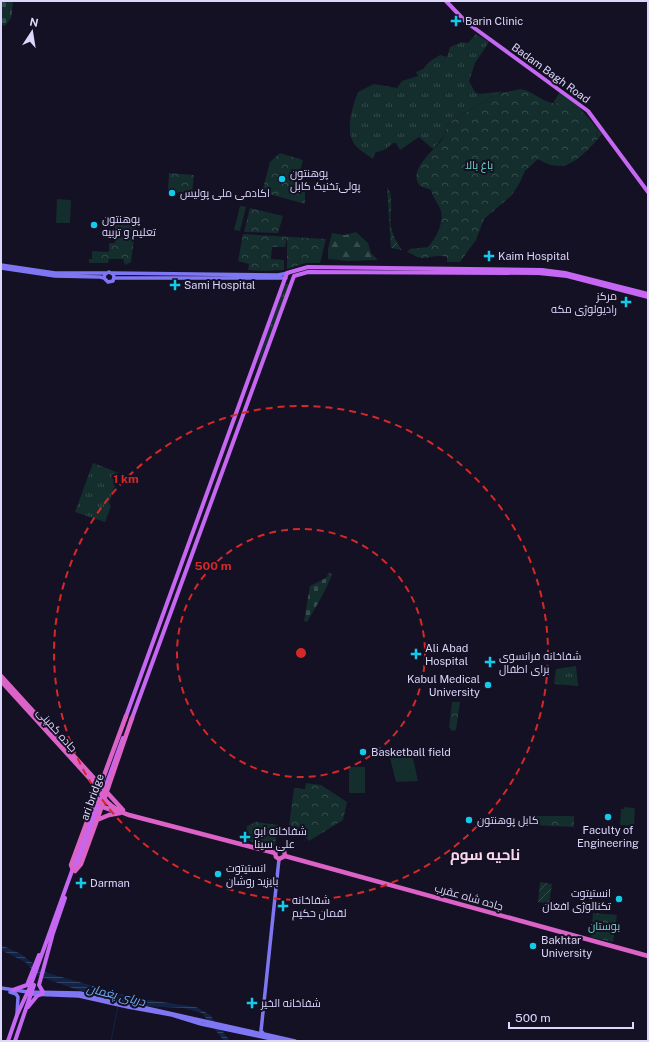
<svg xmlns="http://www.w3.org/2000/svg" width="649" height="1042" font-family="'Public Sans',Cairo,sans-serif">
	<defs>
		<pattern id="grass-tufts" width="24" height="20" patternUnits="userSpaceOnUse"><rect width="24" height="20" fill="#142d2d"/><path d="M3 7l-1-3M5 7V3M7 7l1-3M15 17l-1-3M17 17v-4M19 17l1-3" fill="none" stroke="#364b4c"/></pattern>
		<pattern id="forest-firs" width="22" height="20" patternUnits="userSpaceOnUse"><rect width="22" height="20" fill="#142d2d"/><path d="M5 1l3.5 6h-7zM16 11l3.5 6h-7z" fill="#364b4c"/></pattern>
		<pattern id="cemetery-stones" width="16" height="16" patternUnits="userSpaceOnUse"><rect width="16" height="16" fill="#142d2d"/><path d="M2 7V4a2 2 0 0 1 4 0v3zM10 15v-3a2 2 0 0 1 4 0v3z" fill="#364b4c"/></pattern>
		<pattern id="park-crowns" width="20" height="18" patternUnits="userSpaceOnUse"><rect width="20" height="18" fill="#142d2d"/><path d="M2 6a3 3 0 1 1 6 0M12 15a3 3 0 1 1 6 0" fill="none" stroke="#364b4c"/></pattern>
		<pattern id="garden-furrows" width="10" height="10" patternUnits="userSpaceOnUse"><rect width="10" height="10" fill="#142d2d"/><path d="M-1 1l2-2M0 10L10 0M9 11l2-2" fill="none" stroke="#364b4c"/></pattern>
		<pattern id="water-rules" width="6" height="5" patternUnits="userSpaceOnUse"><rect width="6" height="5" fill="#122346"/><path d="M0 2.5h6" fill="none" stroke="#344262"/></pattern>
	</defs>
	<rect width="100%" height="100%" fill="#151124"/>
	<path fill="url(#grass-tufts)" d="M476,34L489,42L475,63L469,81L475,92L479,94L505,91L496,94L447,124L444,136L433,149L419,137L400,150L396,143H393L386,149L375,153L373,159C368,155 362,152 358,148C343,135 352,108 358,92L374,84L397,88L402,81L418,76L416,72L423,69L429,62L440,55L447,57L450,47L462,42L468,43Z
		M560,92L579,107L602,134L598,139L597,132L574,108L553,103Z
		M240,206L246,207L240,231L234,230Z
		M285,284H288L289,286L257,368L262,348Z
		M93,463L119,473L109,503L111,506L105,522L75,512Z
		M576,666L578,686L554,684L556,669Z"/>
	<path fill="url(#forest-firs)" d="M356,232L368,243L371,253L378,260L346,261L328,259V249L332,233L345,235Z"/>
	<path fill="url(#cemetery-stones)" d="M1,1H12L13,3L11,18L5,26L1,25Z
		M329,572L332,575C325,592 316,607 307,622L304,621L310,586L326,578Z"/>
	<path fill="url(#park-crowns)" d="M521,89C532,91 539,99 549,102C557,105 566,104 574,108C586,112 597,126 598,139C579,159 565,176 538,159L525,171L519,184L511,196L484,219L476,240L460,262H447V257C437,254 431,258 421,258C416,258 412,253 407,252L410,249L428,247C436,238 444,223 441,211C439,205 433,198 431,190L420,186C406,168 438,149 444,136C446,132 446,127 447,124L496,94Z
		M280,153L303,160L295,189L305,192V204L262,192L270,162Z
		M169,173L194,175L192,193L168,192Z
		M250,208L283,216L278,233L244,232Z
		M115,224L136,225L131,262L125,265L123,259H109L108,263H89V259H92V251L109,252V243H115Z
		M243,234L326,239L320,263H306L287,269V237L285,247H272L271,259L284,260V270L264,271L248,270L249,264L238,261Z
		M452,702H460L456,730L452,731L449,727Z
		M306,783L321,785L347,802L343,820L309,841L302,833L289,826L294,788L305,789Z
		M530,816H574V827L530,825Z
		M256,822L278,825L275,845L272,848L247,840L249,833L246,832L247,826Z
		M593,913L617,915L613,942L591,937Z"/>
	<path fill="url(#garden-furrows)" d="M387,187C395,197 389,214 391,227C393,236 397,243 402,250L391,248Z
		M540,882L552,884L549,904L538,902Z"/>
	<path fill="#142d2d" d="M57,199L71,200L70,223H56Z
		M390,758H413L418,781L396,782Z
		M349,767H365V793H349Z
		M624,807L635,808L634,826L620,825L621,809H624Z"/>
	<path fill="url(#water-rules)" d="M1,945L21,954L44,972L135,998L196,1007L210,1015L230,1041H224L202,1013L184,1008L145,1006L78,990L38,976L25,962L1,950Z"/>
	<g fill="none" stroke-linecap="round" stroke-linejoin="round">
		<path stroke="#122346" stroke-width="1" d="M111,1041L118,1006"/>
		<path stroke="#7f76f3" stroke-width="3.5" d="M1,265L55,273H106
			M1,268L55,276L100,277L104,278L108,282L113,281L114,277L113,274L109,272L105,274L104,278
			M112,273L278,275L288,273
			M114,278H286
			M279,859L261,1031L264,1034L295,1041
			M1,988L28,992L80,993L262,1034
			M10,992L16,994L18,997L17,1014
			M29,994L79,996L128,1007L172,1015L201,1024L281,1041"/>
		<path stroke="#c567f2" stroke-width="4" d="M446,1L466,22L588,111L648,192
			M125,719L287,273L308,267L542,270L565,273L648,294
			M131,721L294,276L308,272L538,273L567,276L648,297
			M76,869L123,738
			M51,939L65,898
			M13,990L27,985L39,955
			M43,992L39,985L52,937
			M28,1007L37,996L42,994
			M8,1041L17,1015L30,987L98,799
			M15,1041L34,985"/>
		<path stroke="#db62c7" stroke-width="4.5" d="M1,676L123,810
			M1,681L92,781C102,797 110,809 129,815L275,853
			M95,797L103,807L118,812
			M97,820L132,718
			M275,853L277,850L281,849L284,851L285,856
			M275,853L276,857L279,859L285,856
			M285,856L648,956
			M73,870L71,865L126,716
			M75,871L81,864L97,820L109,815L120,813"/>
	</g>
	<g fill="none" stroke="#d62828" stroke-width="2" stroke-dasharray="7 5">
		<circle cx="301" cy="653" r="124"/>
		<circle cx="301" cy="653" r="247"/>
	</g>
	<g fill="#14caeb" stroke="#151124" stroke-width="1.5">
		<path d="M454 15h4v4h4v4h-4v4h-4v-4h-4v-4h4z"/>
		<circle cx="282" cy="179" r="4"/>
		<circle cx="172" cy="193" r="4"/>
		<circle cx="94" cy="225" r="4"/>
		<path d="M487 250h4v4h4v4h-4v4h-4v-4h-4v-4h4z"/>
		<path d="M173 279h4v4h4v4h-4v4h-4v-4h-4v-4h4z"/>
		<path d="M624 296h4v4h4v4h-4v4h-4v-4h-4v-4h4z"/>
		<path d="M414 648h4v4h4v4h-4v4h-4v-4h-4v-4h4z"/>
		<path d="M488 656h4v4h4v4h-4v4h-4v-4h-4v-4h4z"/>
		<circle cx="488" cy="685" r="4"/>
		<circle cx="363" cy="752" r="4"/>
		<circle cx="608" cy="817" r="4"/>
		<circle cx="469" cy="820" r="4"/>
		<path d="M243 831h4v4h4v4h-4v4h-4v-4h-4v-4h4z"/>
		<circle cx="218" cy="874" r="4"/>
		<path d="M79 877h4v4h4v4h-4v4h-4v-4h-4v-4h4z"/>
		<circle cx="619" cy="899" r="4"/>
		<path d="M281 900h4v4h4v4h-4v4h-4v-4h-4v-4h4z"/>
		<circle cx="533" cy="946" r="4"/>
		<path d="M250 997h4v4h4v4h-4v4h-4v-4h-4v-4h4z"/>
	</g>
	<g text-anchor="middle" dominant-baseline="central" stroke-width="4" stroke-linejoin="round" paint-order="stroke">
		<g font-size="11" fill="#ddd7fc" stroke="#151124" text-anchor="start">
			<text x="465" y="21">Barin Clinic</text>
			<text x="290" y="173">پوهنتون<tspan x="290" dy="13">پولی‌تخنیک کابل</tspan></text>
			<text x="180" y="193">اکادمی ملی پولیس</text>
			<text x="102" y="219">پوهنتون<tspan x="102" dy="13">تعلیم و تربیه</tspan></text>
			<text x="498" y="256">Kaim Hospital</text>
			<text x="184" y="285">Sami Hospital</text>
			<text x="617" y="296" text-anchor="end">مرکز<tspan x="617" dy="13">رادیولوژی مکه</tspan></text>
			<text x="425" y="648">Ali Abad<tspan x="425" dy="13">Hospital</tspan></text>
			<text x="499" y="656">شفاخانه فرانسوی<tspan x="499" dy="13">برای اطفال</tspan></text>
			<text x="480" y="679" text-anchor="end">Kabul Medical<tspan x="480" dy="13">University</tspan></text>
			<text x="371" y="752">Basketball field</text>
			<text x="477" y="820">کابل پوهنتون</text>
			<text x="608" y="830" text-anchor="middle">Faculty of<tspan x="608" dy="13">Engineering</tspan></text>
			<text x="254" y="831">شفاخانه ابو<tspan x="254" dy="13">علی سینا</tspan></text>
			<text x="226" y="868">انستیتوت<tspan x="226" dy="13">بایزید روشان</tspan></text>
			<text x="90" y="883">Darman</text>
			<text x="611" y="893" text-anchor="end">انستیتوت<tspan x="611" dy="13">تکنالوژی افغان</tspan></text>
			<text x="292" y="900">شفاخانه<tspan x="292" dy="13">لقمان حکیم</tspan></text>
			<text x="541" y="940">Bakhtar<tspan x="541" dy="13">University</tspan></text>
			<text x="261" y="1003">شفاخانه الخیر</text>
		</g>
		<g font-size="11" fill="#ddd7fc" stroke="#151124">
			<text transform="translate(551 73) rotate(36)">Badam Bagh Road</text>
			<text transform="translate(57 730) rotate(48)">جاده کمپنی</text>
			<text transform="translate(92 797) rotate(-70)">ari bridge</text>
			<text transform="translate(469 897) rotate(16)">جاده شاه عقرب</text>
		</g>
		<g font-size="11" fill="#68d6c0" stroke="#151124">
			<text x="479" y="165">باغ بالا</text>
			<text x="604" y="926">بوستان</text>
		</g>
		<g font-size="12" font-style="italic" fill="#6daef3" stroke="#151124">
			<text transform="translate(116 995) rotate(14)">دریای پغمان</text>
		</g>
		<g font-size="15" font-weight="bold" fill="#fcd8ed" stroke="#151124">
			<text x="485" y="854">ناحیه سوم</text>
		</g>
	</g>
	<circle cx="301" cy="653" r="6" fill="#d62828" stroke="#151124" stroke-width="2"/>
	<g font-size="12" text-anchor="middle" font-weight="bold" fill="#d62828" stroke="#151124" stroke-width="4" stroke-linejoin="round" paint-order="stroke">
		<text x="126" y="483">1 km</text>
		<text x="213" y="570">500 m</text>
	</g>
	<rect width="649" height="1042" fill="none" stroke="#ddd7fc" stroke-width="4"/>
	<g transform="translate(32 32) rotate(12)" stroke="#151124" stroke-width="3" paint-order="stroke">
	<path d="M0-3L7 15L0 10L-7 15Z" fill="#ddd7fc"/>
	<text y="-6" font-size="11" font-weight="bold" text-anchor="middle" fill="#ddd7fc">N</text>
	</g>
	<path d="M509 1022v6h124v-6" fill="none" stroke="#ddd7fc" stroke-width="2"/>
	<text x="515" y="1022" font-size="12" fill="#ddd7fc" stroke="#151124" stroke-width="3" paint-order="stroke">500 m</text>
</svg>
